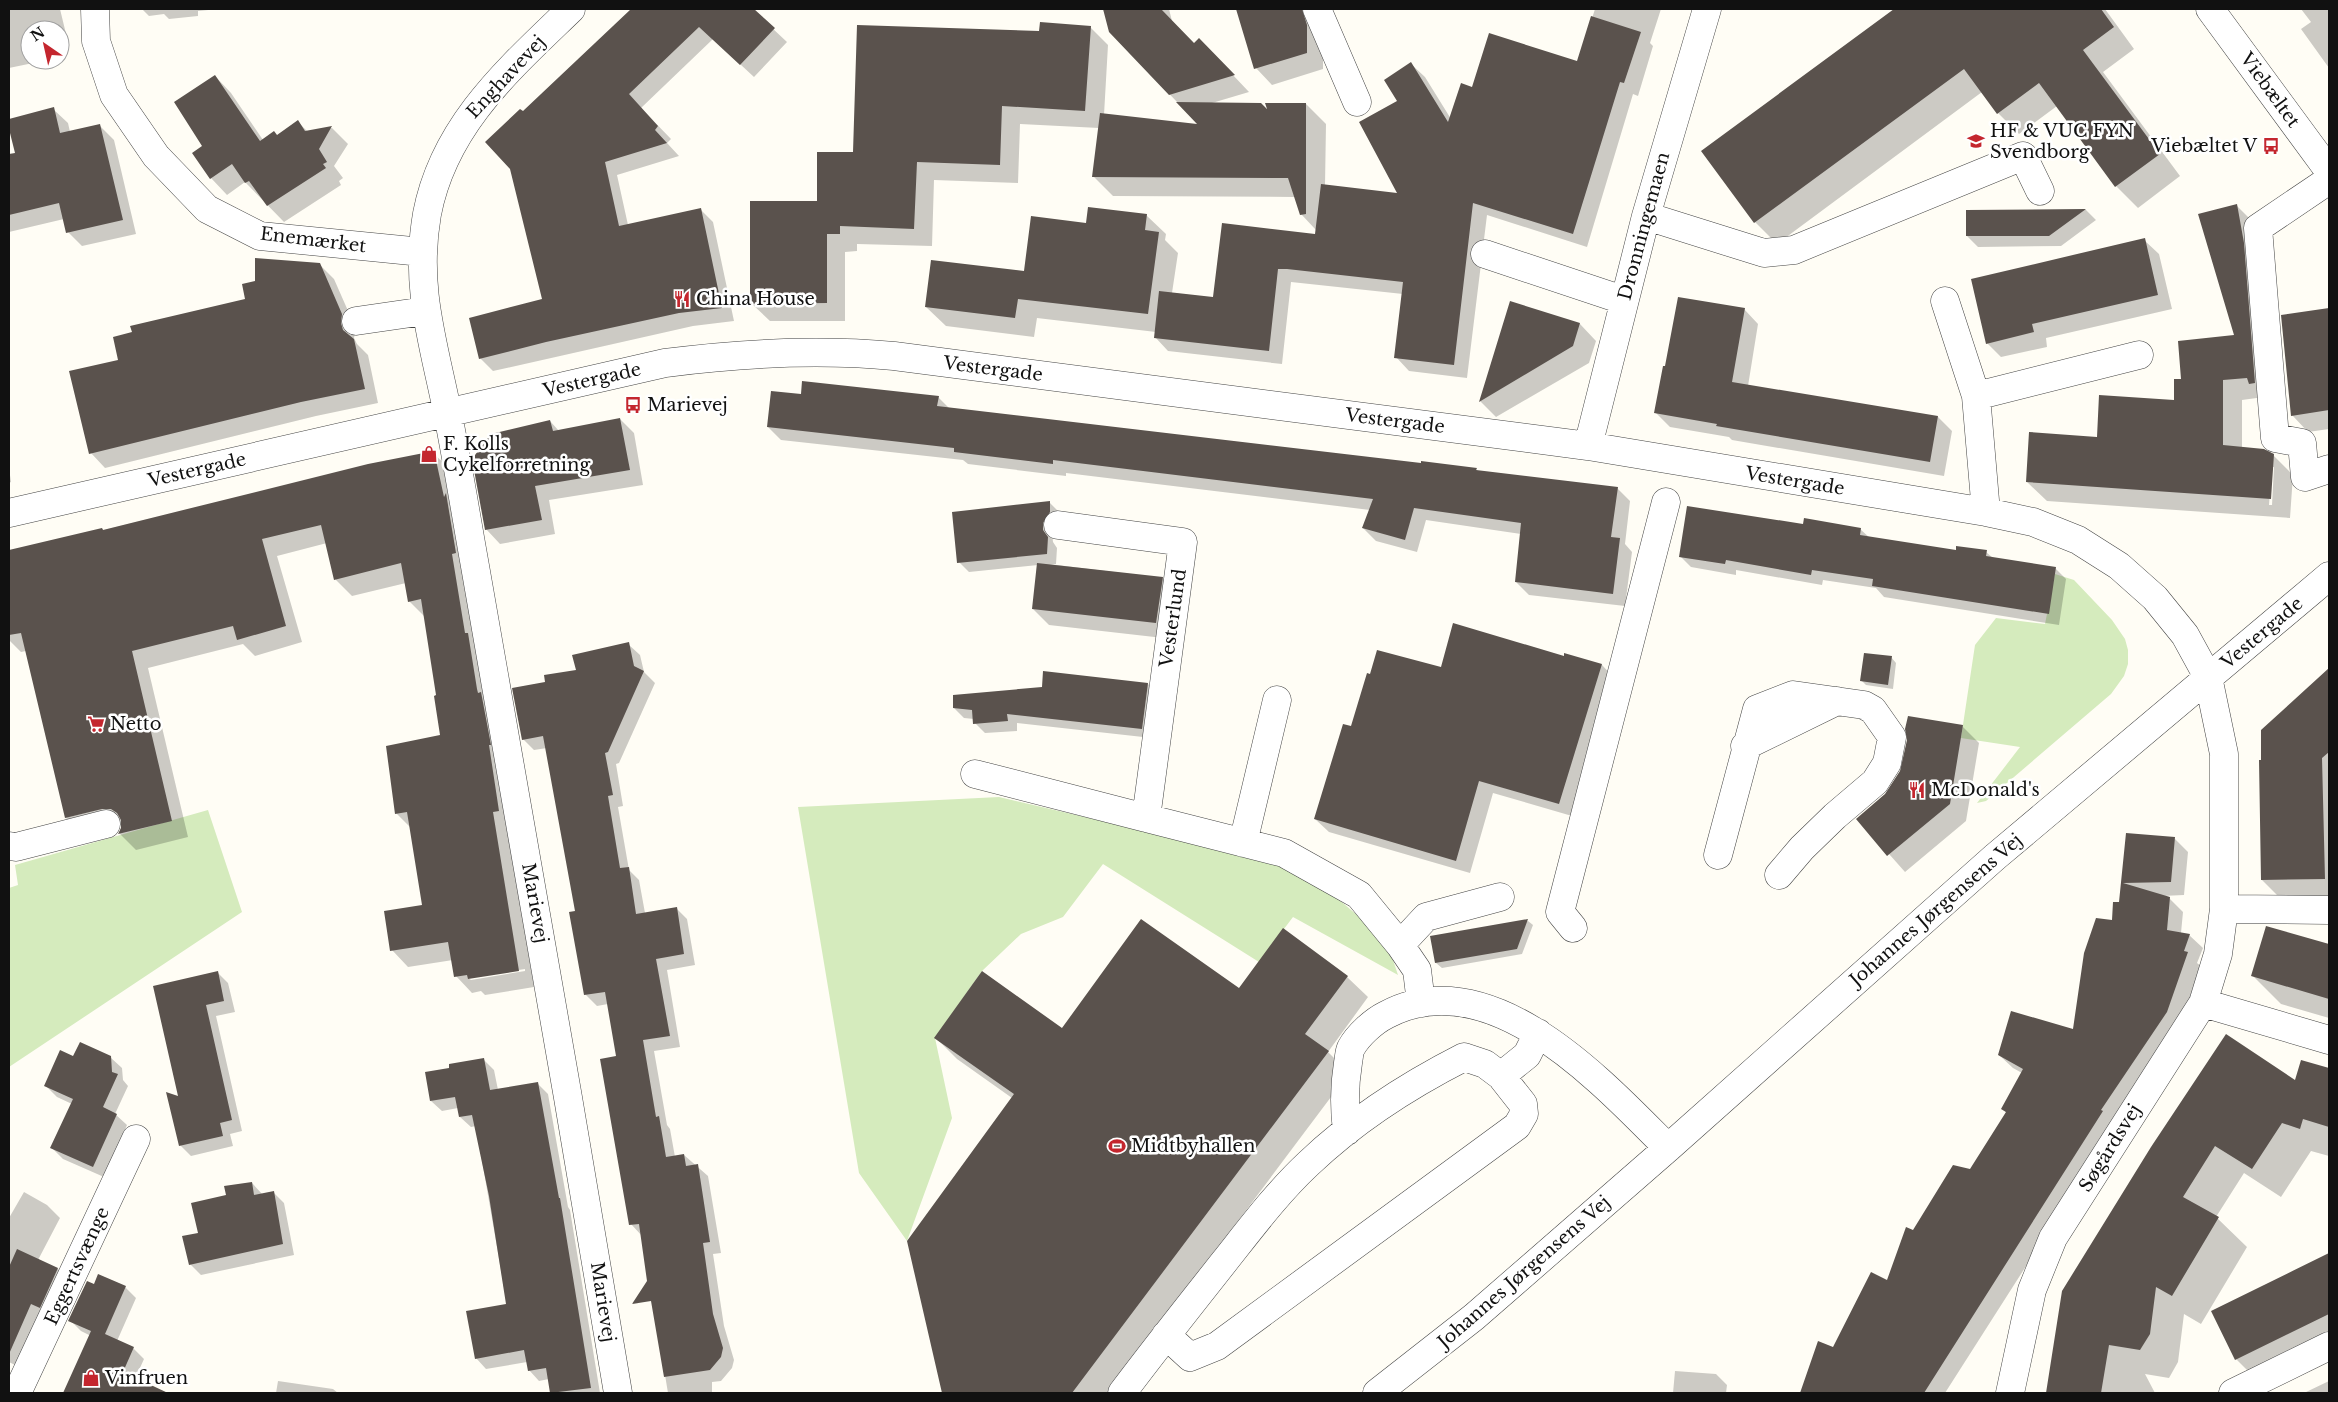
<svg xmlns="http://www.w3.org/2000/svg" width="2338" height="1402" font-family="'Libre Baskerville',serif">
	<rect width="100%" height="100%" fill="#fffdf5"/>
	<path fill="#d5ebbd" d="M2055,574L2074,580L2112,620L2125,639L2128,650V664L2124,676L2111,694L1986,801L1977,803L2020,747L1961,738L1975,645L1996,618L2045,624Z
		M999,797L1265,859L1323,886L1364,921L1391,954L1398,975L1293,917L1259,962L1103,864L1063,917L1021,934L982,971L935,1038L952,1118L907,1241L859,1173L798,807Z
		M208,810L242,912L9,1067V888L18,885L15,865Z"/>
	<path fill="#0003" fill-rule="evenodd" d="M9,9H60L67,38L60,40V30H30V60L38,62L9,68Z
		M142,9H219L198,11V16L169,19L164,14L149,16Z
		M661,9H752L787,42L754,77L713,39L641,108L671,139L667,143L679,156L617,175L628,225L700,209L713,222L734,321L693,326L493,371L480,358L543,300L523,113L635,37Z
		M1105,9H1169L1172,21L1194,45L1215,56L1249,92L1212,103L1269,113L1306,104L1326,124L1325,186L1399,195V102L1411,64L1425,77L1451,119L1473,89L1578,63L1595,9H1661L1650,43L1653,46L1638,96L1633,94L1587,247L1487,215L1467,378L1409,371L1396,357L1403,294L1291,282L1282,364L1168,351L1155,337L1156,332L1037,318L1034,337L946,326L926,307L1025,273L1087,224L1146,215L1166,234L1165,240L1178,253L1172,293L1214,298L1316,235V230L1301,214L1295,197L1113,196L1093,176L1099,128L1020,124L1018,183L934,180L932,246L857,244V251L845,252V321H770L751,303L818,202L854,153L1040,32L1090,27L1108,45L1104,115L1200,126L1110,32Z
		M1237,9H1313L1323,42V69L1272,85L1256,68Z
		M1897,9H2105L2134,49L2103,72L2180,176L2138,208L2116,186L2057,106L2019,134L1998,113L1982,92L1777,244L1755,222L1703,152Z
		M2301,9H2329V68L2301,29L2311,22Z
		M215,76L231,93L263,140L277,136L298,122L308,132L332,128L348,144L334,166L343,178L339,181L341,185L284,222L245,182L227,195L211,178L204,147Z
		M53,109L68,123L70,132L100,126L114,140L136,234L82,246L68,232L64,219L9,232V155L16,154L9,120Z
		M2236,205L2256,225L2264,397L2242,400V448L2273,455L2293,475L2290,518L2047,501L2027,482L2098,438L2175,401L2183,380L2236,336ZM2272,467H2274L2272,505H2269Z
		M2086,210L2096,220L2061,246L1978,247L1967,236V211Z
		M2144,240L2159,254L2172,309L2046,338L2047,347L2001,357L1987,343Z
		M319,264L334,279L356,329L354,338L357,344L368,355L378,403L316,416L105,468L91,453L120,360Z
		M1511,303L1580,324L1596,341L1589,363L1496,417L1480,401Z
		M1744,309L1758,324L1748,386L1938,417L1952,431L1944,476L1732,440L1729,437L1670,427L1656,413Z
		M2329,309V429L2308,432L2292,415L2282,316Z
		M802,395L938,397L949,408L1422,464L1476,469L1479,472L1617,488L1630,501L1625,544L1632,552L1625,606L1529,595L1516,582L1521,534L1426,520L1417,552L1376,541L1363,528L1370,510L1066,473V476L968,464L963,460L781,440L768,427Z
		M620,419L634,433L643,485L549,500L555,534L500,544L486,529L550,421L559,431Z
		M433,453L450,469L534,987L485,995L481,991L472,993L456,976L453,960L408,967L392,950L423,906L411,828L396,813L441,736L438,696L425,617L409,601L406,583L352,596L336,580L327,543L277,556L302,642L255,656L243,644L148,668L188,837L136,850L119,833L122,825L82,834L66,818L26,651L21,652L9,640V551L102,529L104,531ZM525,969V971L471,980L468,978Z
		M9,468L11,482L9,483Z
		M1050,503L1060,513L1052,534L1053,542L1057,548L1056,564H1049L1162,578L1178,594L1172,639L1049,625L1033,609L1038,565L969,572L959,562Z
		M1804,526L1860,529L1870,538L1957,552H1986L1993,558L2055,568L2066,579L2059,625L1884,597L1876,588L1823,580L1822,585L1736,570V575L1691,567L1680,556Z
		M628,644L640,655L644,672L655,683L619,763L616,764L623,806L618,807L629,870L639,880L645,913L676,908L687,919L695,965L667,970L680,1047L654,1051L667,1125L670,1129L675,1157L684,1155L708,1176L721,1253L713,1254L724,1326L734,1360L732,1368L721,1381L712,1382V1393H668L642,1236L631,1224L617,1057L608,1004L597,1006L585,994L576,912L547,748L534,750L523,739L547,684L577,671Z
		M1891,657L1896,663L1893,689L1866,685L1861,680Z
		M1565,658L1602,665L1615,679L1572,816L1493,793L1470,873L1329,832L1315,819L1352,728L1441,669Z
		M2329,671V899L2282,900L2262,880V730Z
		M1148,684L1158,694L1152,738L1017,723V731L985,733L975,723L974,719L964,718L954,708Z
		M1962,726L1979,743L1966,821L1905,872L1858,819Z
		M2127,834L2175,839L2188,852L2184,895L2162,896L2169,898L2183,912L2181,933L2189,935L2203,948L2197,963L2201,966L2180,1025L1945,1393H1831L1809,1371L1833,1348L1888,1282L1914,1231L1971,1170L2007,1113L2002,1109L2022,1073L2013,1068L1999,1055L2074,1030L2120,903Z
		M1528,921L1533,925L1522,954L1442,968L1436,963L1432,937Z
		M2267,927L2329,945V1018L2281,1004L2253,976Z
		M217,972L228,983L235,1012L216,1016L242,1131L230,1134L233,1146L191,1156L180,1145V1098L155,987Z
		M1347,977L1368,997L1328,1052L1349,1073L1109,1393H943L909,1241L1012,1098L957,1059L936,1038L1062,1029Z
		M110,1057L122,1068L123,1080L128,1086L115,1114L127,1125L104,1177L63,1159L52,1148L72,1104L57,1097L46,1086L74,1058Z
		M483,1059L494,1070L498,1090L537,1083L548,1094L568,1207L570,1210L600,1393H551L549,1379L539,1381L529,1370L527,1362L486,1369L476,1358L507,1305L476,1126L471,1127L460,1117L458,1108L442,1111L431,1101L451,1069Z
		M2302,1061L2329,1070V1156L2311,1151L2281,1197L2244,1173L2216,1217L2247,1247L2201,1324L2184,1314L2178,1362L2169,1378L2145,1374L2155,1393H2048L2063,1292L2152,1148L2296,1082Z
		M252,1183L263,1195L273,1192L284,1203L294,1255L201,1275L190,1264L199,1234L227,1196Z
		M24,1192L47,1205L60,1218L38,1260L58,1269L71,1282L21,1368L9,1362V1218Z
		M2329,1255V1357L2265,1388L2236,1359L2213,1311Z
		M99,1276L125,1287L136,1298L117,1341L133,1348L144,1359L135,1379L165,1393H65L91,1336L81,1331L70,1320L95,1286Z
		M1675,1371L1716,1374L1727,1385L1726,1393H1673Z
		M278,1381L333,1389L338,1393H276Z
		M2329,1381V1393H2304Z"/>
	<path fill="#5a524d" d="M631,9H754L775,28L740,65L699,27L629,94L658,126L655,130L667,143L605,162L619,226L701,208L722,308L679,313L546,342L479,359L469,318L542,299L510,169L485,142L520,109L523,111Z
		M1103,9H1161L1194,43L1199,38L1235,75L1169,95L1109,32Z
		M1236,9H1302L1307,25V53L1254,69Z
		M1894,9H2101L2114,27L2083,50L2160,154L2115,187L2039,83L1997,114L1964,69L1754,223L1701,151Z
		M1591,16L1641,32L1624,83L1620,82L1573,234L1473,203L1454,365L1394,358L1403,282L1287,269H1278L1269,351L1154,338L1159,291L1213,297L1222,223L1315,234L1321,184L1397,193L1359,122L1397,101L1384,80L1411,62L1448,122L1461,83L1472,87L1489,33L1577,61Z
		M1040,22L1091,26L1085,111L1002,106L1000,165L917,162L914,229L840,226V234H827V303L750,304V201H817V152H853L857,25L1039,31Z
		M215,75L260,141L274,131L277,135L298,120L305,131L332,126L319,149L327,162L323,164L326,168L267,206L249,181L245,183L232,164L210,179L192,153L202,146L174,102Z
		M1176,102L1261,103L1267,109L1265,103H1306V214L1300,215L1288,178L1092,177L1100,113L1197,124Z
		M54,107L60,133L100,124L123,220L66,233L59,203L9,215V154L15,153L9,129V119Z
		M2237,204L2244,243L2255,383L2249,384L2247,378L2223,380V445L2264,449L2274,454L2271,499L2026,482L2029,432L2097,437L2099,395L2174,400V379H2181L2178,341L2234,335L2198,214Z
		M1088,207L1147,214L1145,230L1159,232L1148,314L1018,299L1015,318L925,307L931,260L1024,271L1031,216L1086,223Z
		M2086,209L2049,236H1966V210Z
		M2145,238L2158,295L2032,324L2034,332L1986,344L1971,279Z
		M255,258L320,263L342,314L341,323L343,330L354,339L365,389L301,402L89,454L69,371L118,360L113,337L132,332L130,326L245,299L242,284L255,281Z
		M1678,297L1745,308L1732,382L1938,416L1930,462L1716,426L1717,424L1654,413L1663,366H1665Z
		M1510,301L1580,323L1573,346L1479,402Z
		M2329,308V410L2291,416L2281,315Z
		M802,381L939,396L937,406L1421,463V461L1477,468L1476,470L1618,487L1611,537L1620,538L1613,594L1515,582L1521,523L1414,508L1405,540L1362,528L1373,499L1053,460V464L954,452V448L767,427L771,391L801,394Z
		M620,418L630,470L535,486L542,520L485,530L472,459L491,434L550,420L553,431Z
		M434,451L444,497L446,493L456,553L452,554L465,633H468L477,689L478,693L481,692L491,745H489L499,811L493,812L519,971L468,979L467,975L454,977L448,942L390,951L384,911L422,905L407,812L395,814L386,746L440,735L434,696L436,695L421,599L408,602L401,563L334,580L321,525L262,539L286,626L237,640L233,626L132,651L172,821L118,834L121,828V820L117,813L111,809H102L65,818L21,633L9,635V550L102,528L103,530L368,464Z
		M1050,501V512L1043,523V530L1048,537L1047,554L957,563L952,512Z
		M1687,506L1803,524L1804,518L1861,528L1860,535L1956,550V546L1987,550L1986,556L2056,567L2049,614L1872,586L1873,579L1812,570L1811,575L1726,560L1725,564L1679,557Z
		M1037,563L1163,577L1156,623L1032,609Z
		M1453,623L1564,656V653L1602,664L1559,804L1479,781L1456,861L1314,819L1343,724L1351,726L1367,673L1370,674L1377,650L1441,667Z
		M629,642L634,666L644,671L608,752L605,753L613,795L608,796L620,868L629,867L636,914L677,907L684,954L656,959L670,1036L643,1040L656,1117L659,1116L666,1157L684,1154L686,1166L698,1164L710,1242L703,1243L713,1314L723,1348L721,1357L710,1370L664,1377L651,1301L632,1304L647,1281L639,1224L629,1225L600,1059L616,1056L605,992L584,995L569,912L575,911L543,736L522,740L512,688L545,682L544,675L576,670L572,655Z
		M1864,653L1892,656L1888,685L1860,681Z
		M2329,668V752L2322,758L2325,879L2261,880L2259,760H2261V730Z
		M1043,671L1148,683L1142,729L1007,714L1008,721L973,724L972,710L953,708V695L1042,687Z
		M1908,716L1963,725L1950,804L1887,856L1856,819L1885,794L1900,771L1907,740L1905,729Z
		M2126,833L2175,837L2171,882L2123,883L2170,897L2167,930L2190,934L2184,951L2188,952L2167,1012L2101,1110L2103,1111L1924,1393H1800L1818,1341L1833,1347L1871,1272L1887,1280L1906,1227L1913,1230L1953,1165L1970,1169L2006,1112L2001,1109L2023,1069L1998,1055L2011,1011L2073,1029L2084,953L2096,918L2112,920L2113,902H2119Z
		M1141,919L1239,988L1283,928L1348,976L1305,1034L1329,1051L1072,1393H942L907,1241L1014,1094L934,1038L982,971L1062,1028Z
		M1528,919L1517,949L1435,963L1430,936Z
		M2266,926L2329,944V999L2251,976Z
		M218,971L224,1001L206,1005L232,1120L220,1123L223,1136L179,1146L166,1092L178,1096L153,986Z
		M2226,1034L2295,1080L2301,1060L2329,1068V1127L2303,1119L2300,1129L2282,1123L2252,1169L2215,1146L2183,1197L2219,1217L2172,1296L2156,1287L2150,1334L2140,1350L2109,1345L2101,1393H2046L2062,1291L2151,1147Z
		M80,1042L111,1056L112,1072L118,1074L103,1107L117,1114L93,1167L50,1148L73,1099L44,1086L60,1050L73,1056Z
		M484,1058L490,1090L538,1082L559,1198H560L591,1388L550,1393L546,1368L528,1371L524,1350L475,1359L466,1311L506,1304L489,1196L472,1115L459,1117L455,1097L430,1101L425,1072L449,1068V1064Z
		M252,1182L254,1195L274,1191L283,1244L189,1265L182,1236L198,1233L191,1203L226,1195L224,1186Z
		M17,1249L58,1268L40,1308L31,1304L9,1354V1267Z
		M2329,1253V1314L2235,1360L2211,1311Z
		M98,1274L126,1286L105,1334L134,1347L123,1372L168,1393H63L91,1331L68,1321L87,1281L94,1284Z"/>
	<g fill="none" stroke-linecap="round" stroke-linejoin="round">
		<g stroke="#444" stroke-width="29">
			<path id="minor" d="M95,9L96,41L114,95L156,156L207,209L260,236L422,252
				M571,9C509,69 444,125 427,214C414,288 434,344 448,415C458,465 466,516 475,566C524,842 572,1117 618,1393
				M1317,9L1357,102
				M2210,9L2329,171
				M2329,180L2258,228L2275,438L2302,443L2305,477L2329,469
				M1646,216L1764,253L1794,250L2023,156L2040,191
				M1485,254L1623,300
				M1945,301L1976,396L1986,512
				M356,321L425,311
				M1976,396L2139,355
				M1588,446L1646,216L1707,9
				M9,513L665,363C742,353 817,349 894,356L1588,446L1986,512L2033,522L2078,540L2119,566L2155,598L2185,635L2208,677L2224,754V909L2218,954L2203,1003L2053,1238L2032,1290L2010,1393
				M1058,525L1183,542L1146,818L1284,853L1359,895L1400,945L1417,970L1421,1003
				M1745,746L1837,701
				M975,774L1146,818
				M1243,843L1277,700
				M9,846L16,847L106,824
				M1718,855L1757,709L1793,695L1864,705L1873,710L1892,737L1887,763L1875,782L1835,816L1802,848L1779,875
				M2224,909L2329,910
				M1573,928L1560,912L1666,502
				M1400,945L1426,917L1500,897
				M2203,1003L2329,1040
				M1501,1076L1527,1055L1538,1033
				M1347,1131C1344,1107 1344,1087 1348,1063C1349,1058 1349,1052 1351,1048C1358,1035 1374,1021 1386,1015C1490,959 1602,1082 1668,1148
				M17,1393L136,1139
				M1122,1393C1155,1349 1190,1305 1224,1262C1251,1228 1277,1193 1308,1164C1353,1121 1409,1085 1464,1057L1485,1064L1501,1076L1523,1104L1524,1114L1517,1126L1217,1346L1190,1357L1166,1335
				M1377,1393L1474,1317L1668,1148L1995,857L2329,576
				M2233,1393L2329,1346"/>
		</g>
		<use href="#minor" stroke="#fff" stroke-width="28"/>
	</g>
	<defs>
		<g id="university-bare" transform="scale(1.35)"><path d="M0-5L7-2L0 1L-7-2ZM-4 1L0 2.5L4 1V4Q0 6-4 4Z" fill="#c4262e" stroke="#fff" stroke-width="2.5" paint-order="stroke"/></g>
		<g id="bus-bare" transform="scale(1.35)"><path d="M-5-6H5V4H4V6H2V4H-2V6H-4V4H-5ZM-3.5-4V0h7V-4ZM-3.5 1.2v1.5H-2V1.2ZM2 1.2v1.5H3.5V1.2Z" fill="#c4262e" stroke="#fff" stroke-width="2.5" paint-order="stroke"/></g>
		<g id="restaurant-bare" transform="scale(1.35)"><path d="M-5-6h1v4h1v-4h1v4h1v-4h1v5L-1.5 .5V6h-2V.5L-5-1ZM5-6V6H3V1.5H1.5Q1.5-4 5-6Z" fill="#c4262e" stroke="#fff" stroke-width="2.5" paint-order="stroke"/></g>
		<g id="shop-bare" transform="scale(1.35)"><path d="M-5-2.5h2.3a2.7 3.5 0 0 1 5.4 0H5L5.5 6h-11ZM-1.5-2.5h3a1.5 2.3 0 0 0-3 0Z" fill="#c4262e" stroke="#fff" stroke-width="2.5" paint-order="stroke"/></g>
		<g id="supermarket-bare" transform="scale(1.35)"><path d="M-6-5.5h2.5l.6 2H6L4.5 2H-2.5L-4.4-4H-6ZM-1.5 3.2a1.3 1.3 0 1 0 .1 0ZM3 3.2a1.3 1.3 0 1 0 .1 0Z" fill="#c4262e" stroke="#fff" stroke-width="2.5" paint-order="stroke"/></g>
		<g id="stadium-bare" transform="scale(1.35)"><path d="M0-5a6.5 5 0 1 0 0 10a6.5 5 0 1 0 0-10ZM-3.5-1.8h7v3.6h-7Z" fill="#c4262e" stroke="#fff" stroke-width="2.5" paint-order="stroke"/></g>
	</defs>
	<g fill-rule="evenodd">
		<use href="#university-bare" x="1976" y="141"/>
		<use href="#bus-bare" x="2271" y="146"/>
		<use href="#restaurant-bare" x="682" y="299"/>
		<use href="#bus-bare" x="633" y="405"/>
		<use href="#shop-bare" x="429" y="454"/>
		<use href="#supermarket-bare" x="96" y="724"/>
		<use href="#restaurant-bare" x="1917" y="790"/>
		<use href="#stadium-bare" x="1117" y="1146"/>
		<use href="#shop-bare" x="91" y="1378"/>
	</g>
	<g text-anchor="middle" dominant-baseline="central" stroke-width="5" stroke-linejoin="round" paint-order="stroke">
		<g font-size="18" fill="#111" stroke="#fff">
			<text transform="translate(506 77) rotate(-47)">Enghavevej</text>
			<text transform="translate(2270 90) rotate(54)">Viebæltet</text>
			<text transform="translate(1644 226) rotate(-75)">Dronningemaen</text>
			<text transform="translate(313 240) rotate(7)">Enemærket</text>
			<text transform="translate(993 369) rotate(7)">Vestergade</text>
			<text transform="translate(592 380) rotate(-13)">Vestergade</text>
			<text transform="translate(1395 421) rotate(7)">Vestergade</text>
			<text transform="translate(197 470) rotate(-13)">Vestergade</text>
			<text transform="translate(1795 481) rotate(9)">Vestergade</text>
			<text transform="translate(1173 618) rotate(-82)">Vesterlund</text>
			<text transform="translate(2262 633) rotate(-40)">Vestergade</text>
			<text transform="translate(535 903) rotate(80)">Marievej</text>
			<text transform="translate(1936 910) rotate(-41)">Johannes Jørgensens Vej</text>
			<text transform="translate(2110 1148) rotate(-58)">Søgårdsvej</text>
			<text transform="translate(77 1266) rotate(-65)">Eggertsvænge</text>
			<text transform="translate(1524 1272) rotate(-41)">Johannes Jørgensens Vej</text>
			<text transform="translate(603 1302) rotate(81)">Marievej</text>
		</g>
		<g font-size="18" fill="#111" stroke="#fff" text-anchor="start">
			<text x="1990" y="131">HF &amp; VUC FYN<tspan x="1990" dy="21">Svendborg</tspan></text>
			<text x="2257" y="146" text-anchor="end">Viebæltet V</text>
			<text x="696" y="299">China House</text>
			<text x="647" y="405">Marievej</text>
			<text x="443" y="444">F. Kolls<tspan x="443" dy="21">Cykelforretning</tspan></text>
			<text x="110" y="724">Netto</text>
			<text x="1931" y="790">McDonald's</text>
			<text x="1131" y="1146">Midtbyhallen</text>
			<text x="105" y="1378">Vinfruen</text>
		</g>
	</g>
	<rect width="2338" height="1402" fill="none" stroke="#111111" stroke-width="20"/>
	<g transform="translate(45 45) rotate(326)"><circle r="24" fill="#ffffff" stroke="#a0a0a0"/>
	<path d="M0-4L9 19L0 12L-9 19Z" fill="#c4262e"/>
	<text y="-8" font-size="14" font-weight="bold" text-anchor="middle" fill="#111111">N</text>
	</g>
</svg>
